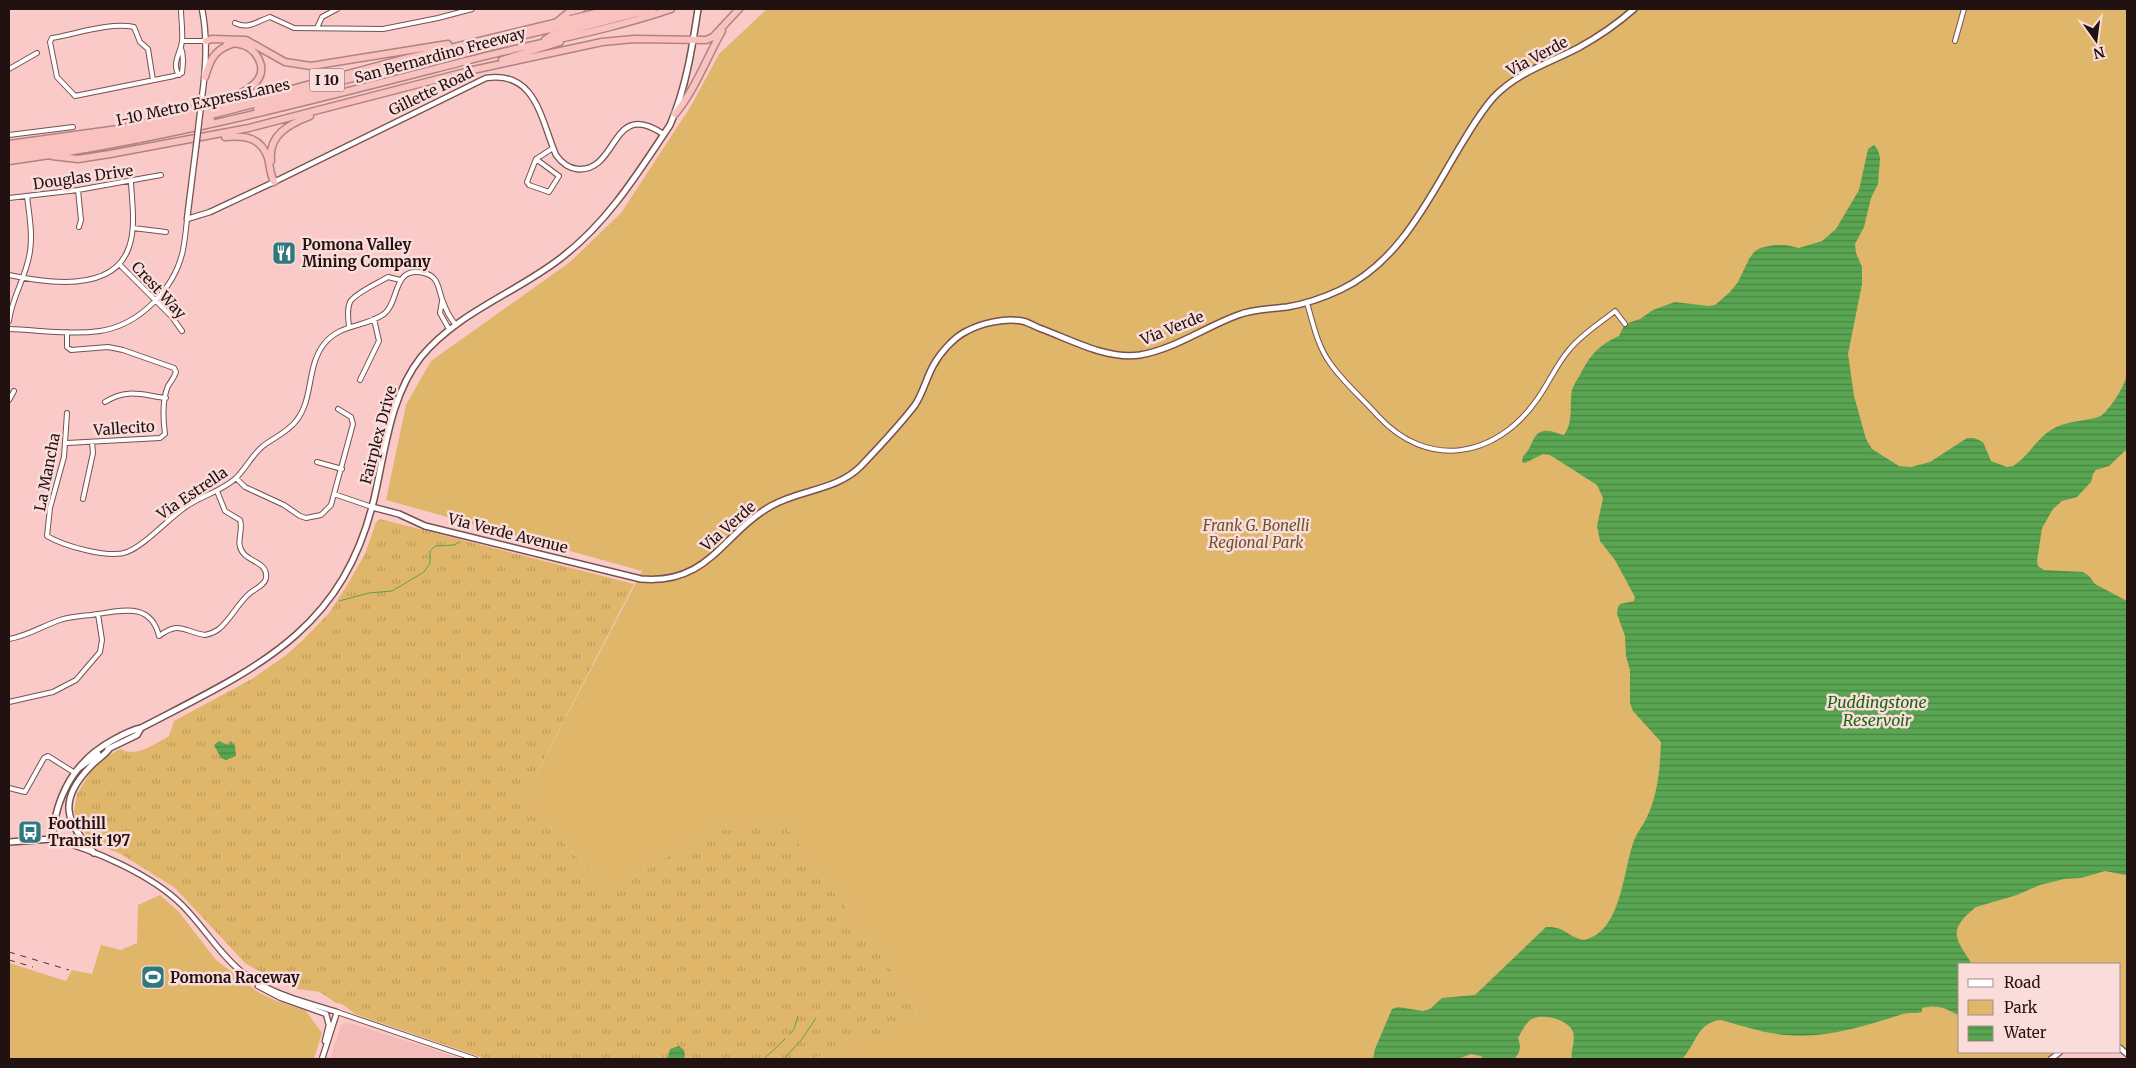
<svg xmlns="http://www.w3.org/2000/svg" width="2136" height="1068" font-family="Merriweather,serif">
	<defs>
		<pattern id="grass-tufts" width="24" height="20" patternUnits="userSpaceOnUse" patternTransform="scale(1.25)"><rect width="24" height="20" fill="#dfb66a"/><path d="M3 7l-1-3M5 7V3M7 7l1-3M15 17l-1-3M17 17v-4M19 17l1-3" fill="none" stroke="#bf9b5b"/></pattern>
		<pattern id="water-rules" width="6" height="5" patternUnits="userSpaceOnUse" patternTransform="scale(1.25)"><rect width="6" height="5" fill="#59a552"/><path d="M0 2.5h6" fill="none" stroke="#498543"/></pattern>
	</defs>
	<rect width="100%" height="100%" fill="#facac8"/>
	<path fill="#f4bcb9" d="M346,1022L426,1047L461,1059H330L341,1025Z"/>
	<path fill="url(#grass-tufts)" d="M380,519L634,584L524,798L608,892L710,831L785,825L914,1000L917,1020L813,1059H486L355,1014L342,1004L336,1003L320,992L298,989L278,981L246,964L175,888L121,854L94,843L86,834L77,821L74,811L77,794L91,771L101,760L120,749C136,758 155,744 169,736L174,721L252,679L285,656L302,641L329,613L346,587L365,554L376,522Z"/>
	<path fill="#dfb66a" d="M767,9H2127V1054L2120,1048V964H1960V1052H2060L2051,1059H813L917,1019L914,1000L785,826L710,831L608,892L524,798L642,571L386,500L406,405L431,361L570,262L621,213L691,106L719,54Z
		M160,895L179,912L216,960L258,992L274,1000L306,1011L322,1033L314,1059H9V963L66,981L72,970L92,974L101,945L121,950L137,943L138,905Z"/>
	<path fill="url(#water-rules)" d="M1874,145L1878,150L1880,158L1878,184L1871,198L1864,227L1855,244L1856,253L1862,267V284L1848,354L1854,396L1866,439L1872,449L1883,456L1899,466L1911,467L1930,462L1967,438H1974L1983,442L1991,461L2007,467L2013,466C2028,457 2036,439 2051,430C2066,420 2085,422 2101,416C2112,406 2124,388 2127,374V449L2109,466L2096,470L2093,474L2091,482L2077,497L2062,501L2053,509L2042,528L2037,561L2038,566L2044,570L2083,572L2089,576L2095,584L2127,601V873L2125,875L2105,871L2081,878L2064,879L2040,885L2017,895L1976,907C1947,930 1955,938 1972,964H1960V1016C1945,1008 1938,1004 1922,1008V1012C1915,1014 1909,1012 1903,1014C1864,1026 1827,1039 1785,1035C1764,1033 1742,1026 1721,1020C1697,1022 1696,1045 1682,1059H1572C1570,1050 1576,1042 1573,1032C1569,1020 1544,1013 1532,1019C1526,1022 1522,1031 1518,1038C1521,1047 1521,1052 1514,1059H1484L1481,1056L1471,1054L1458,1059H1373L1375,1049L1392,1009L1398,1007L1423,1011L1430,1009L1442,998L1475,995L1546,927C1566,926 1567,937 1584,940C1623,932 1623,866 1635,838C1638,831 1644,824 1647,817C1658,794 1660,768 1661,742L1633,711L1630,703V670L1626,656L1625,636L1617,614L1618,607L1620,604L1634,601L1635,597L1615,560L1600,541L1597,526L1603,498L1597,485L1550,455L1543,454L1525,463L1522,462L1523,456C1533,449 1531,433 1544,431C1551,430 1558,434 1564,435C1574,421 1569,405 1572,390C1574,384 1578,378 1581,373C1590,355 1600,344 1619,336L1625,324L1640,319L1653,310L1675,302L1708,306L1715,305L1730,292L1738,282L1749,259L1754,252L1760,248L1774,245H1786L1799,248L1822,241L1836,229L1859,190L1868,149Z
		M219,741L228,745L231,741L235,746L236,756L226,760L221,758L214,745Z
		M679,1046L684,1050L685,1056L683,1059H667L670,1049Z"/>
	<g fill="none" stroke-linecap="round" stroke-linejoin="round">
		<path stroke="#59a552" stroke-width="1" d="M339,601L369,593L392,591L424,572L430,563V551L435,546L454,545L460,542
			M790,1034L794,1029L798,1016
			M764,1059L785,1039
			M784,1059L802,1039L816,1018"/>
		<g stroke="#78504f" stroke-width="6">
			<path id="minor" d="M235,23C249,30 257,21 270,17L294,28L383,29L438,18L472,9
				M317,28L322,17L337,9
				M182,41H206
				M1955,41L1964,9
				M9,69L37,53
				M179,75C171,63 181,53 182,41C183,30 181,19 181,9
				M153,80L148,49L140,42L134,27C110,22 76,34 52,38L50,42L57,77L75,96L174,76L182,73C183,64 184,56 181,48
				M9,135L73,127
				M536,159L559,176L549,192L529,185L527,182L536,159L553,148
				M78,190L81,220L79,227
				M9,198L78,190L161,175
				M133,228L166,232
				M120,265L172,317L182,331
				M9,275C46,283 114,293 129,247C136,227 132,203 131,182
				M442,301L440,313L449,329
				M1307,303C1313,323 1317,345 1330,363C1343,382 1363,399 1378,416C1428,470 1495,458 1536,401C1548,385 1556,365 1569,350C1582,334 1599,324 1615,311L1625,324
				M9,321C12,296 27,276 30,251C33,233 29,214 27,196
				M349,326C348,319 347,309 350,302C355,293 380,282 388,277L400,280
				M9,329C39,330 70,335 100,331C140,325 175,288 183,250C185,240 186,229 187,219
				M360,380L379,341L374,319
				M9,400L14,391
				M105,402C127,388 142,395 166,398
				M67,413L64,457L50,508L47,536C64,546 109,559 127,552C145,545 167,520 184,508C200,496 221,492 236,478C246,468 252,455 263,446C273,438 288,432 296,421C314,399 306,367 324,344C341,323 364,328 384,314C400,302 392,265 424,273C438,276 438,287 442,299C445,308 449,317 456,325
				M67,443L160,438L165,434C163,419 162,400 168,386C171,381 174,378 176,372L174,368L123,350L108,347L71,350L67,347V332
				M317,462L342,469
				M236,478L245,487L284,505L300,516L306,518L321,515L331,505L353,424L351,417L338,409
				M334,494L372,507
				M83,499L93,453L92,442
				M9,639C28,636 42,626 60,620C72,616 86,616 98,614C124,610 151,603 159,636C180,620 184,632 205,635C210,634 215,632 219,629C231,619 238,603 250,593C255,589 265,585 266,578C268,563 251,562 244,554C234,543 244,532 240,520L225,511L217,491
				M9,702L53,692L76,680L100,652L102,640L98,614
				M9,788L25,792L44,758L48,756L75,773
				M337,1012L475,1059"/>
		</g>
		<g stroke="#78504f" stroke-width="7">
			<path id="tertiary" d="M202,97C206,68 208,38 202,9
				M196,147L187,219L210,212L274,182L486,78C536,70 541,120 556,155C561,162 568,168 577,169C619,173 610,98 663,134
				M52,839C93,849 152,875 182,905C204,927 219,954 243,973C270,994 305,1002 337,1012L322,1059
				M258,986L281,998L326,1014L329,1025L325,1041
				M2120,1048L2127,1054
				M2051,1059L2060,1052"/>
		</g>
		<g stroke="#78504f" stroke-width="8">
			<path id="secondary" d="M372,507L399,514L425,526L641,579C709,585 722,534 771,506C801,489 836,491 861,466C879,447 899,426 915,405C923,393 926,379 933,366C940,353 954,337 967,331C982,323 1005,318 1022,321C1028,322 1034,326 1039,328C1070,339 1106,360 1140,355C1175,349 1205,327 1238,315C1253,309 1271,309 1287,307C1305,304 1323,298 1340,290C1398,263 1427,202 1458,150C1469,132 1479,114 1493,98C1516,73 1549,63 1578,48C1598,37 1617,24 1634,9
				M108,749L137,735L141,728
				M79,768L98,754
				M9,842L52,839C56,795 74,761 113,740C122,735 131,730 141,728C252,670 342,634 374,499C385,452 390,396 421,357C458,312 516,293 561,258C608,222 638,173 670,125C686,88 692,49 698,9
				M94,853C66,822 57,801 90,767C96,760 104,756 110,748"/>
		</g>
		<g stroke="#ae8482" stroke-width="9">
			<path id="motorway" d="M558,21L569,12L581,9
				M545,40L552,35L653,9
				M206,41L212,39L246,40L285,62L311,66L448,44
				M502,60L560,42
				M205,77C210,60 214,50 232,44
				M257,109L326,91L337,93
				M190,110C211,103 279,91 257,56C250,45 239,43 227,43
				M675,114C694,92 707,57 722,31
				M225,137C244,135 261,137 268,158C270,166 270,174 274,182
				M9,144L118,129L240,103L400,60L612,9
				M9,150L92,138L211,115L426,59L633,9
				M9,155L75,146L211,120
				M52,156L78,159L110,154L249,128L473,70L602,42L634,39L706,40L713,37L739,9
				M9,161C164,140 314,100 466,61C534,43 604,32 671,9
				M271,161C268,135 289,124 310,116"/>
		</g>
		<use href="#minor" stroke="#fff" stroke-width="4"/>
		<use href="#tertiary" stroke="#fff" stroke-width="4.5"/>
		<use href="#secondary" stroke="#fff" stroke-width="5"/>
		<use href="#motorway" stroke="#fac2bf" stroke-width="6"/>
		<path stroke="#483232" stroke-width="1" stroke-dasharray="6 6" stroke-linecap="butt" d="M9,952L69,970
			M9,960L33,967"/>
		<g stroke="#78504f" stroke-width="7" stroke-linecap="butt">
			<path id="tertiary-bridge" d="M196,147L202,97"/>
		</g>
		<use href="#tertiary-bridge" stroke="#fff" stroke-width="4.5"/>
	</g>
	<defs>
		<g id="restaurant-square" transform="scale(1.25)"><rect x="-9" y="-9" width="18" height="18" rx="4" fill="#2f787e" stroke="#fadddb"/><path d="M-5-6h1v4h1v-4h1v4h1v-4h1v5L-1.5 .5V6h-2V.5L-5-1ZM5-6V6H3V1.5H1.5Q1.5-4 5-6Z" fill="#fff"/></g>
		<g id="bus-square" transform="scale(1.25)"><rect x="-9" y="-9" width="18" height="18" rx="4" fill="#2f787e" stroke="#fadddb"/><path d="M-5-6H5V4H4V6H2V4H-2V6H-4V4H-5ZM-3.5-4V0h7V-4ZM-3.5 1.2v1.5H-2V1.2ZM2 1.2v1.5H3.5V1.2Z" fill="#fff"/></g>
		<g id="stadium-square" transform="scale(1.25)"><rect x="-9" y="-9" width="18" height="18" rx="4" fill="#2f787e" stroke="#fadddb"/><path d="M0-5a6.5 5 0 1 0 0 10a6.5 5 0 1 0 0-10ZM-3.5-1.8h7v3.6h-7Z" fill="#fff"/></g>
	</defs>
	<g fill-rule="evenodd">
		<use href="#restaurant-square" x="284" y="253"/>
		<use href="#bus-square" x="30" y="832"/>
		<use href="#stadium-square" x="153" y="977"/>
	</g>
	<g text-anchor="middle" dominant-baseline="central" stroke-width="5" stroke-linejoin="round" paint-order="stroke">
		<rect fill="#fadddb" stroke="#624e4e" stroke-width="1" x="309.5" y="68.5" width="35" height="23" rx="4"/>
		<g font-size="14" font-weight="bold" fill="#211111">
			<text x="327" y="80">I 10</text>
		</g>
		<g font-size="15" fill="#211111" stroke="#fadddb">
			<text transform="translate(440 55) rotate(-15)">San Bernardino Freeway</text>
			<text transform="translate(1537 56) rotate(-28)">Via Verde</text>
			<text transform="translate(431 91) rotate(-26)">Gillette Road</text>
			<text transform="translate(203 102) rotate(-12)">I-10 Metro ExpressLanes</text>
			<text transform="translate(83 177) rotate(-8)">Douglas Drive</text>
			<text transform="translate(159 290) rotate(47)">Crest Way</text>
			<text transform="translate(1172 328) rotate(-22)">Via Verde</text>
			<text transform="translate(124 428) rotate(-4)">Vallecito</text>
			<text transform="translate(378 435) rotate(-75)">Fairplex Drive</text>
			<text transform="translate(47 472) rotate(-79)">La Mancha</text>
			<text transform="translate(192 493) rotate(-34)">Via Estrella</text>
			<text transform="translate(728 526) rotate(-41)">Via Verde</text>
			<text transform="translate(508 533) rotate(14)">Via Verde Avenue</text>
		</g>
		<g font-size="15" font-weight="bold" fill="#211111" stroke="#fadddb" text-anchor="start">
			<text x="302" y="244">Pomona Valley<tspan x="302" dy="17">Mining Company</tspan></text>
			<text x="48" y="823">Foothill<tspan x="48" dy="17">Transit 197</tspan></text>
			<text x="170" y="977">Pomona Raceway</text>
		</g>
		<g font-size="15" font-style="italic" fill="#6b5428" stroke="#fadddb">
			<text x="1256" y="525">Frank G. Bonelli<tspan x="1256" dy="17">Regional Park</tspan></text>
		</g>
		<g font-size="16" font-style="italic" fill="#1a6714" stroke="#fadddb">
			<text x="1877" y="702">Puddingstone<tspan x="1877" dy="18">Reservoir</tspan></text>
		</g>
	</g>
	<rect width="2136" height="1068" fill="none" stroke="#211111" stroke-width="20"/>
	<rect x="1958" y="963" width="162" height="90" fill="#fadddb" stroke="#a38b8a"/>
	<rect x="1968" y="979" width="25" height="8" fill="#ffffff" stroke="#a38b8a"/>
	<text x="2004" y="988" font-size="15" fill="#211111">Road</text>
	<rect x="1968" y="1000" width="25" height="15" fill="#dfb66a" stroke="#a38b8a"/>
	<text x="2004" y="1013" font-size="15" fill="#211111">Park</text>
	<rect x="1968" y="1026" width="25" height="15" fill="url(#water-rules)" stroke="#a38b8a"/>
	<text x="2004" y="1038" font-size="15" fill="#211111">Water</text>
	<g transform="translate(2096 40) rotate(166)" stroke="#fadddb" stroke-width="4" paint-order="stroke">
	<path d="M0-4L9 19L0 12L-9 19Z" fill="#211111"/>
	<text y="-8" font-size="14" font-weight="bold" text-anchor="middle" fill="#211111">N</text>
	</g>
</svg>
